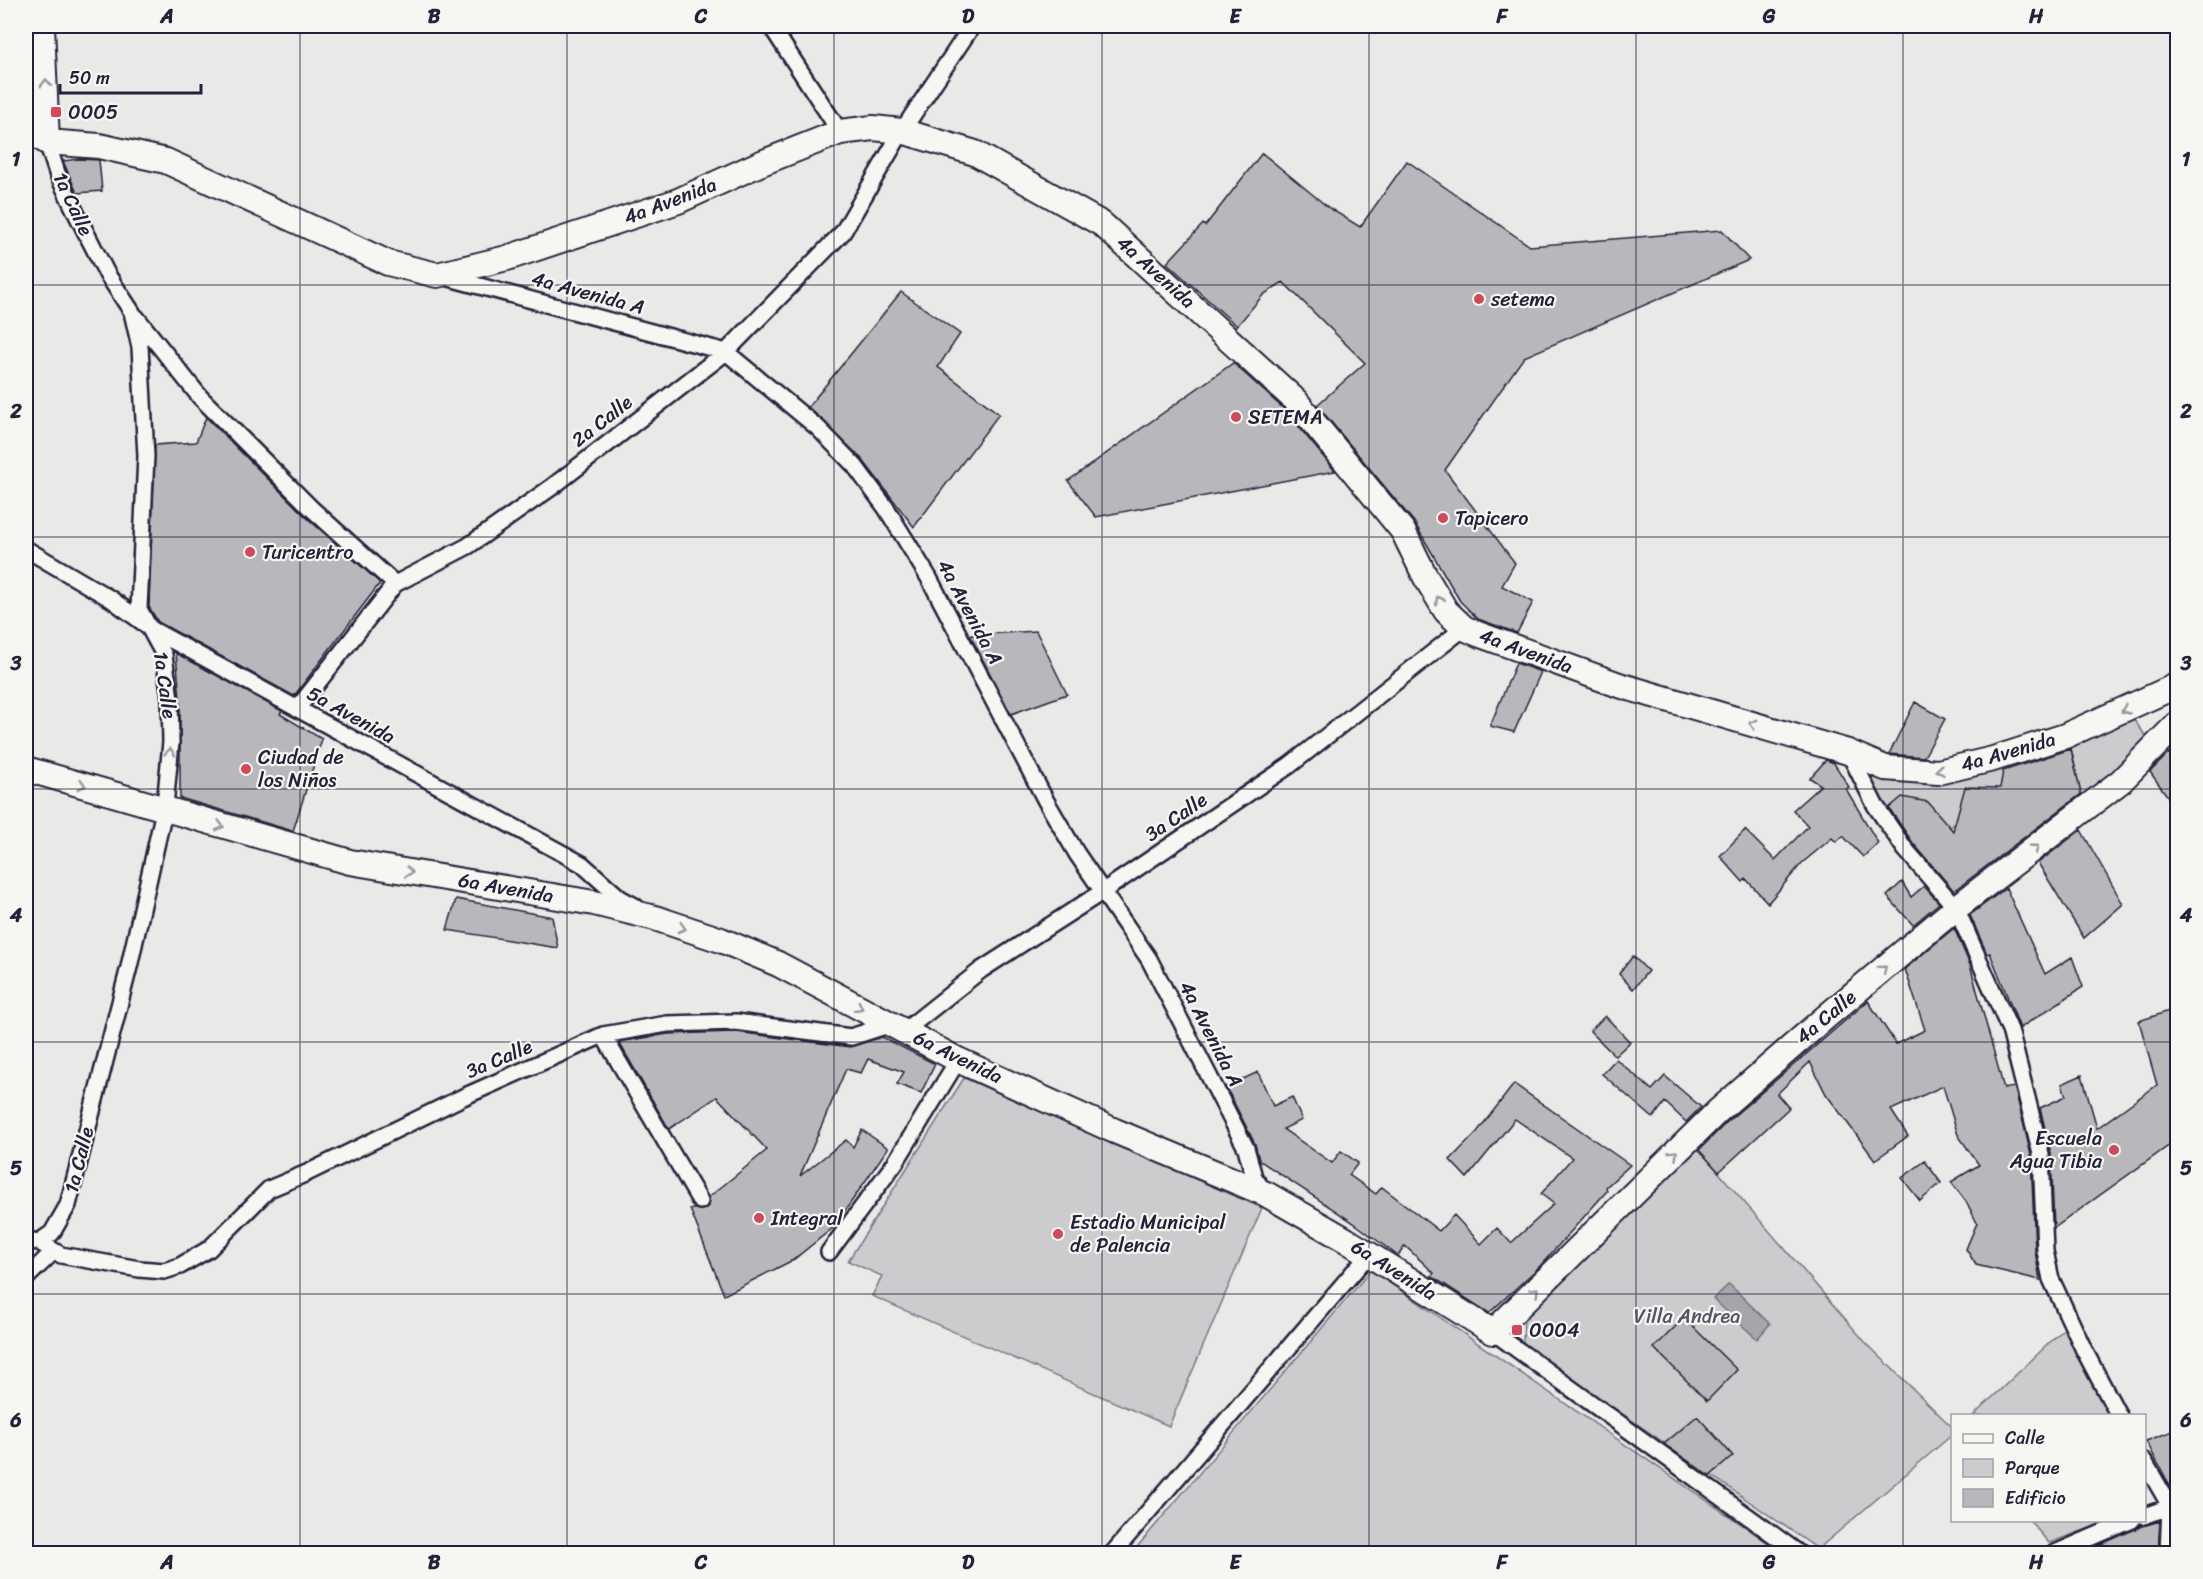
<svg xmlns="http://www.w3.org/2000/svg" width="2203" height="1579" font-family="Sriracha,sans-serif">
	<rect width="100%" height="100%" fill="#e9e9e7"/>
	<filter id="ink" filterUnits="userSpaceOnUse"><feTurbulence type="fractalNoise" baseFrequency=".0167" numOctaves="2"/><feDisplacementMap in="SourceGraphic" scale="12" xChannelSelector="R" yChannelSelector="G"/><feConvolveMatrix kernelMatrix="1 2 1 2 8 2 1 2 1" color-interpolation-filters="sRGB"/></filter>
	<g filter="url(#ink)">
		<path fill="#ccccce" stroke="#777784" stroke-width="1.5" d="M2131,716L2149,740L2095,791L2082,799L2070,743Z
			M2020,764L2019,814L1974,803L1921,858L1875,798L1873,779L1881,775L2003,767Z
			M964,1078L1262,1208L1169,1426L872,1296L882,1276L848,1261Z
			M1695,1145L1866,1343L1952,1427V1435L1818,1549L1523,1345L1524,1311Z
			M1371,1270L1783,1553H1132Z
			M2068,1325L2115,1416H1973Z
			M2030,1521H2109L2049,1543Z"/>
		<path fill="#a5a5ac" stroke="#71717f" stroke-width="1.5" d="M1729,1284L1770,1324L1757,1339L1713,1299Z"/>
		<path fill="#b8b8bc" stroke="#22223b" stroke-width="1.5" d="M1262,153L1329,208L1360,227L1407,161L1530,246L1722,230L1749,260L1524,357L1445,470L1515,563L1502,586L1533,602L1517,633L1478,619L1460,601L1414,522L1317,405L1365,363L1283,282L1263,295L1237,326L1167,263L1203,224L1205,226Z
			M78,159L99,160L102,191L77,193L63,161Z
			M901,292L960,334L938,367L999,414L914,527L862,459L808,407Z
			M1233,363L1285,410L1335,471L1096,517L1068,481Z
			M206,417L305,516L380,583L294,696L158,622L149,607L155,445L196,442Z
			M1036,631L1067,694L1011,714L970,635Z
			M176,653L282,711L280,714L322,739L293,831L180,798V699Z
			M1516,663L1541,672L1514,732L1490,726Z
			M1915,702L1945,719L1924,757L1889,754Z
			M2071,749L2081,794L1954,891L1913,843L1889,808L1902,797L1928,802L1953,831L1965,787L2000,788L2003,771Z
			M2169,753L2178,764V811L2150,772Z
			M1826,760L1834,763L1849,787L1846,789L1878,843L1863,857L1843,836L1836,842L1832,838L1802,863L1768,903L1746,879L1743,882L1720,856L1745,830L1775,860L1808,826L1793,810L1821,785L1810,778Z
			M2081,830L2123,904L2084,938L2038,863Z
			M1902,882L1911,897L1924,886L1939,903L1913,925L1887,896Z
			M2006,888L2045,974L2072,957L2083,987L2020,1028L1990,953L1987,954L1970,915Z
			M456,899L552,917L558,948L447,930Z
			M1954,928L1970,965L2004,1089L2014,1087L2016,1093L2031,1155L2035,1251L2040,1280L1976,1265L1966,1249L1977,1223L1967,1203L1951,1182L1979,1165L1958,1135L1943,1086L1891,1110L1908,1136L1875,1160L1826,1094L1810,1062L1777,1094L1789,1108L1719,1172L1699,1150L1728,1121L1868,1001L1896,1044L1925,1030L1905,969Z
			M1633,956L1648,971L1633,989L1619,974Z
			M2178,1008V1139L2054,1228L2051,1153L2040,1108L2066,1096L2062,1084L2082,1075L2097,1128L2157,1085L2139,1021Z
			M1605,1016L1630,1042L1615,1056L1590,1031Z
			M736,1032L850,1047L882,1037L935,1064L921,1093L897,1084L904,1072L868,1059L861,1073L846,1069L800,1176L846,1140L853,1147L862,1130L888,1148L834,1227L793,1260L724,1295L690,1209H705L709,1205V1197L767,1150L717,1097L669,1129L619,1042L668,1034Z
			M1616,1059L1652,1090L1665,1076L1701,1107L1686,1122L1665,1102L1653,1118L1602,1074Z
			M1258,1072L1273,1106L1292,1097L1302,1120L1283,1129L1332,1163L1341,1151L1358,1163L1349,1175L1376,1194L1382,1187L1439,1231L1454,1215L1481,1244L1497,1228L1511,1243L1554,1204L1541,1194L1572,1158L1515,1119L1467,1178L1450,1160L1477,1132L1514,1084L1630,1165L1606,1187L1607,1191L1540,1266L1489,1313L1431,1276L1434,1273L1405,1246L1398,1256L1354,1223L1259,1160L1255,1144L1226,1087Z
			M1925,1161L1941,1183L1920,1201L1902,1178Z
			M1684,1318L1737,1370L1707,1401L1654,1348Z
			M1697,1416L1733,1456L1710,1476L1664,1444Z
			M2178,1429V1495H2175L2146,1441Z
			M2160,1521L2158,1554H2079L2142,1526Z"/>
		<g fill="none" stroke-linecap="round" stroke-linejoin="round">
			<g stroke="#22223b" stroke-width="20">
				<path id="minor" d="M771,26L840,132
					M442,276L726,352L818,428L855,466L886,508L929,578L1046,801L1077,854L1149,959L1246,1148L1254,1177L1264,1192
					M136,317L200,397L312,509L395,584
					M26,549L111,599L153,630L582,864L620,898L635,906
					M297,709L395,584L468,546L552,487L726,352L843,232L902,131L972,26
					M1849,753L1875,805L1905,849L1956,908L2010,1030L2041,1154L2045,1251L2051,1279L2084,1350L2119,1416
					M904,1031L981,970L1102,892L1290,765L1464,628
					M603,1035L700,1201
					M26,1240L39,1242L61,1255L139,1269L164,1271L180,1266L209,1249L269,1189L307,1173L463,1097L603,1035L667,1024L736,1022L851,1037L891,1024
					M39,1242L52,1233L68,1205L129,967L165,806L171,742L170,699L164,655L139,609L146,456L140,347L132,312L107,274L78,217L57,173L47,142
					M829,1252L895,1163L958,1060
					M26,1278L53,1252
					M1493,1332L1800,1554
					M2144,1461L2170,1506L2168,1554
					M2144,1516L2178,1504
					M1112,1554L1369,1254
					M2053,1554L2132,1520"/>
			</g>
			<g stroke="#22223b" stroke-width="28">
				<path id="primary" d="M42,26L47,142
					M26,128L47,142L99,146L166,161L388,263L437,275L507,258L678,201L759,164L840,132L873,128L902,131L975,153L1102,224L1295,400L1403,531L1425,576L1446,611L1464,628L1478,634L1619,685L1848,752L1885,768L1938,772L1993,759L2065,736L2178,685
					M26,769L350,862L594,903L655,918L721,940L778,964L958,1060L1115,1131L1266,1194L1346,1240L1493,1332L1718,1111L1827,1016L1956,908L2121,781L2178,723"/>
			</g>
			<use href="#minor" stroke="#f6f6f2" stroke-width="15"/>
			<use href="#primary" stroke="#f6f6f2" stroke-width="24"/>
		</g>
		<defs><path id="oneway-chevron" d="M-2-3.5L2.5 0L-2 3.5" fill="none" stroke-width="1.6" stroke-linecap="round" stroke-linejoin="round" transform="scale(1.5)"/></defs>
		<g stroke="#9797a0">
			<use href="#oneway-chevron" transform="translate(46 83) rotate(-92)"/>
			<use href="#oneway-chevron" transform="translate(1439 600) rotate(-122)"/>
			<use href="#oneway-chevron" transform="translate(2125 710) rotate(156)"/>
			<use href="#oneway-chevron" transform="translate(1753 724) rotate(-164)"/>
			<use href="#oneway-chevron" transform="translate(170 752) rotate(-85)"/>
			<use href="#oneway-chevron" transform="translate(1940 770) rotate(174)"/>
			<use href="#oneway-chevron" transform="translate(82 785) rotate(17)"/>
			<use href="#oneway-chevron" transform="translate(220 826) rotate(15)"/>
			<use href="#oneway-chevron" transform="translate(2035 848) rotate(-38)"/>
			<use href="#oneway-chevron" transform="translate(409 872) rotate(10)"/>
			<use href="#oneway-chevron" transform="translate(682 928) rotate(17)"/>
			<use href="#oneway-chevron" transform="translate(1883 969) rotate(-40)"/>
			<use href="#oneway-chevron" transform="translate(859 1007) rotate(28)"/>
			<use href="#oneway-chevron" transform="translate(1674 1154) rotate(-45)"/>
			<use href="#oneway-chevron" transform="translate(1535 1291) rotate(-45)"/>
		</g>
	</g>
	<path fill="none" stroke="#22223b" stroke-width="1.5" stroke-opacity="0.55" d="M300,26V1554M567,26V1554M834,26V1554M1102,26V1554M1369,26V1554M1636,26V1554M1903,26V1554M26,285H2178M26,537H2178M26,789H2178M26,1042H2178M26,1294H2178"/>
	<g fill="#d1495b" stroke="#f6f6f2" stroke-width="2">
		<rect x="50" y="106" width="12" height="12" rx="3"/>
		<circle cx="1479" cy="299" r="6"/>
		<circle cx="1236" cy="417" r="6"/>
		<circle cx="1443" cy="518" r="6"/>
		<circle cx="250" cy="552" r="6"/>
		<circle cx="246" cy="769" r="6"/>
		<circle cx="2114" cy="1150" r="6"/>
		<circle cx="759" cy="1218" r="6"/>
		<circle cx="1058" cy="1234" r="6"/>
		<rect x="1511" y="1324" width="12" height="12" rx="3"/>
	</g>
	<g text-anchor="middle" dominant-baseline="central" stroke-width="4.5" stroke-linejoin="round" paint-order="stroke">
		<g font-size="20" fill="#22223b" stroke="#f6f6f2" text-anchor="start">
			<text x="68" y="112">0005</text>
			<text x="1491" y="299">setema</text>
			<text x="1248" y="417">SETEMA</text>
			<text x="1455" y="518">Tapicero</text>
			<text x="262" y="552">Turicentro</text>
			<text x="258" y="757">Ciudad de<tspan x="258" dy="23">los Niños</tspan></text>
			<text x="2102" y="1138" text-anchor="end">Escuela<tspan x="2102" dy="23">Agua Tibia</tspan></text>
			<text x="771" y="1218">Integral</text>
			<text x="1070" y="1222">Estadio Municipal<tspan x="1070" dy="23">de Palencia</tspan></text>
			<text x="1529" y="1330">0004</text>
		</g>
		<g font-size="20" fill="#22223b" stroke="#f6f6f2">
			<text transform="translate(670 201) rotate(-21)">4a Avenida</text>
			<text transform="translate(73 204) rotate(65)">1a Calle</text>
			<text transform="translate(1156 272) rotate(42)">4a Avenida</text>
			<text transform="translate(588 293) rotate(15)">4a Avenida A</text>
			<text transform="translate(602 421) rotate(-38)">2a Calle</text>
			<text transform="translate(970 612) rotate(62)">4a Avenida A</text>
			<text transform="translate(1526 651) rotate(20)">4a Avenida</text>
			<text transform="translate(165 685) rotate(82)">1a Calle</text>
			<text transform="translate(351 715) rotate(29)">5a Avenida</text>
			<text transform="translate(2008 752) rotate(-16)">4a Avenida</text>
			<text transform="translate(1176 817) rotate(-34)">3a Calle</text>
			<text transform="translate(506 888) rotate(10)">6a Avenida</text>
			<text transform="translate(1826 1017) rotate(-40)">4a Calle</text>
			<text transform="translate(1211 1034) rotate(63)">4a Avenida A</text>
			<text transform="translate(958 1057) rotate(26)">6a Avenida</text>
			<text transform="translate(499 1059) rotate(-23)">3a Calle</text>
			<text transform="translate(79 1160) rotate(-76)">1a Calle</text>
			<text transform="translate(1394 1270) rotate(32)">6a Avenida</text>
		</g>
		<g font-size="20" fill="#555567" stroke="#f6f6f2">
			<text x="1687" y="1316">Villa Andrea</text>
		</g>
	</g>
	<rect width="2203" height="1579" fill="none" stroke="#f6f6f2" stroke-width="66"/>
	<rect x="1951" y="1414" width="195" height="108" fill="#f6f6f2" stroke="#a1a1a9" stroke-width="1.5"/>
	<rect x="1963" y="1434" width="30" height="9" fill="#f6f6f2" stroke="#a1a1a9" stroke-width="1.5"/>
	<text x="2005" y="1444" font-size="18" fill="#22223b">Calle</text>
	<rect x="1963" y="1459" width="30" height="18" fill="#ccccce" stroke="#a1a1a9" stroke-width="1.5"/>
	<text x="2005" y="1474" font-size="18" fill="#22223b">Parque</text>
	<rect x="1963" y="1489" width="30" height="18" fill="#b8b8bc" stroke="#a1a1a9" stroke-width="1.5"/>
	<text x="2005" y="1504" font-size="18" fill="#22223b">Edificio</text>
	<path d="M60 84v9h141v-9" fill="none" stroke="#22223b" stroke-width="3"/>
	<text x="69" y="84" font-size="18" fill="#22223b" stroke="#f6f6f2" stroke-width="4.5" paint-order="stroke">50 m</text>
	<rect x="33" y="33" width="2137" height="1513" fill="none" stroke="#22223b" stroke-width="2"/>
	<g font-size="20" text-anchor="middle" font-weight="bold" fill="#22223b">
		<text x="167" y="23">A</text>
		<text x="434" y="23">B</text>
		<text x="701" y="23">C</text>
		<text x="968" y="23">D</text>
		<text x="1235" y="23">E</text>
		<text x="1502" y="23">F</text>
		<text x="1769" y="23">G</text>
		<text x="2036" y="23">H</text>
		<text x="16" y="166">1</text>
		<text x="2186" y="166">1</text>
		<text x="16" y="418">2</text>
		<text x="2186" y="418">2</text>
		<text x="16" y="670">3</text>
		<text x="2186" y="670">3</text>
		<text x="16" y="922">4</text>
		<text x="2186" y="922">4</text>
		<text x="16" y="1175">5</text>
		<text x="2186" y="1175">5</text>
		<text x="16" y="1427">6</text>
		<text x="2186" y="1427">6</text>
		<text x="167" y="1569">A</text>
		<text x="434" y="1569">B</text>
		<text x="701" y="1569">C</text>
		<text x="968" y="1569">D</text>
		<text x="1235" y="1569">E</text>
		<text x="1502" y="1569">F</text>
		<text x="1769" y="1569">G</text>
		<text x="2036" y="1569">H</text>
	</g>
</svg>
